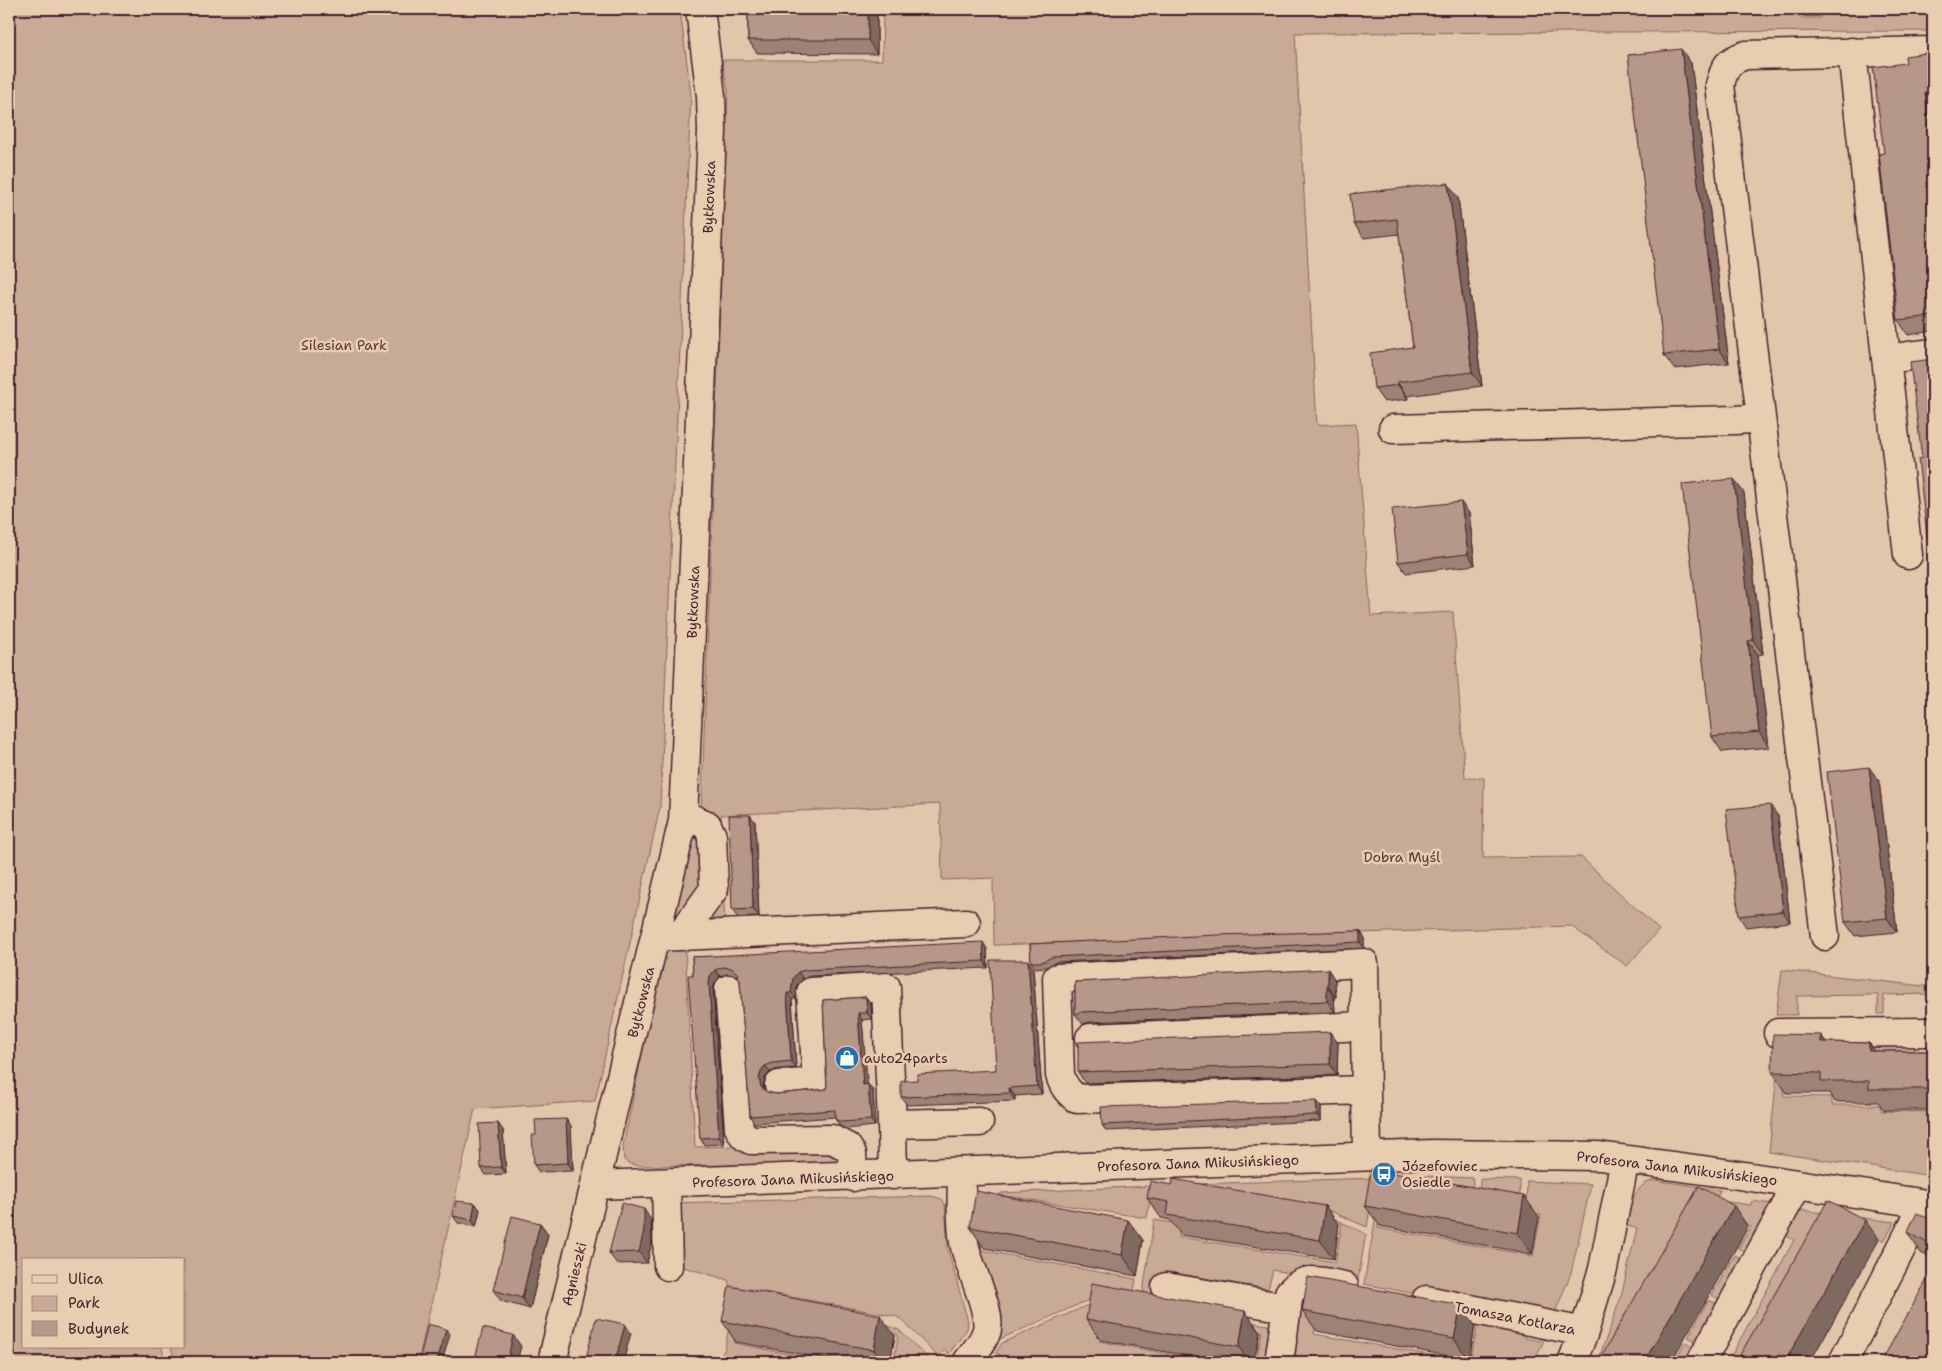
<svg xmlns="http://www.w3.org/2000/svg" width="1942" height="1371" font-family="'Shantell Sans',sans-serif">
	<rect width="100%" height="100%" fill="#e2c6aa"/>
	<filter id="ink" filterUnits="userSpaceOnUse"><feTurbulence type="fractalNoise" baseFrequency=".02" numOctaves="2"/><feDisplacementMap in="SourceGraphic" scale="10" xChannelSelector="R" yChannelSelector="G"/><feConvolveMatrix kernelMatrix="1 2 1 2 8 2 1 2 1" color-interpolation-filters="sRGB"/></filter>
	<g filter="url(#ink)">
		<path fill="#c9aa94" stroke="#8a6460" d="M9,9H680L691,95L660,807L595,1101L475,1109L418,1362H175L171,1347H184V1260H24V1347H162L165,1362H9Z
			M883,9H1564L1565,14L1601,11V9H1799L1800,18H1820L1822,9H1933V31L1295,33L1317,425L1356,423L1371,616L1453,612L1465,778H1484L1483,858L1581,857L1659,930L1627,966L1571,926L994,945L993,878L942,880L940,804L721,815L725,930L691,932L719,891L701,816L728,91L722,60H882Z
			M696,827L703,828L708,886L668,930Z
			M685,943L695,1147L836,1144L843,1164L642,1166L630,1164L624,1160L623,1146L665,944Z
			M1782,970L1933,987V994L1884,995V1014H1878V995L1797,996V1015H1776Z
			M1780,1044L1786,1052L1784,1096L1832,1097V1105H1880L1881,1111L1933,1112V1176L1769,1152Z
			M1862,1044L1915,1045V1069H1886Z
			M1383,1175L1418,1176L1417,1193L1385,1188L1378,1228L1533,1256L1541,1215L1526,1212L1527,1181L1591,1184L1571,1273L1552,1320L1364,1284Z
			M1425,1176L1473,1178L1472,1202L1425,1194Z
			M1375,1178L1367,1227L1323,1208L1195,1184Z
			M1480,1179L1520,1180V1210L1480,1203Z
			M1655,1180L1720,1190L1713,1208L1601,1362H1583L1581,1354L1598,1361L1621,1297L1637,1228L1626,1226C1631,1206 1632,1185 1655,1180Z
			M1152,1186L1147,1218L999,1195L1001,1193Z
			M931,1196L942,1199L945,1204L948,1250L968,1322L967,1329L949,1354L945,1350L938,1357L902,1320L895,1316L737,1287L730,1288L728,1280L673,1264L671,1203Z
			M1720,1201L1751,1205L1752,1201L1772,1204L1747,1253L1738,1248L1751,1227L1715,1206Z
			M1792,1209L1895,1222L1884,1241L1841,1218L1759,1362H1728L1794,1240L1782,1233Z
			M989,1210L981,1250L1136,1279L1133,1298L1102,1294L1000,1339L1002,1316L979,1257L976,1236Z
			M1325,1214L1366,1234L1357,1285L1273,1270L1268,1289L1169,1272L1164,1302L1142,1299L1154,1220L1180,1224L1179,1237L1335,1262L1342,1224L1324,1220Z
			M1735,1255L1743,1259L1720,1300L1712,1295Z
			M1292,1295H1321L1314,1334L1468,1362H1283Z
			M1104,1298L1105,1303L1099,1341L1212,1362H1013L996,1353L1002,1343Z
			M734,1300L742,1305L734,1343L828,1362H718L725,1348Z
			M1708,1300L1718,1304L1698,1342L1688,1337Z
			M1238,1320L1273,1326L1271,1362H1256L1262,1331L1238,1326Z
			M1478,1323H1526L1524,1338L1540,1341L1543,1327L1549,1328L1538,1354L1533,1362H1470Z
			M883,1324L899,1330L932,1362H894L898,1335L882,1331Z
			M1685,1342L1694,1348L1687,1362H1674Z"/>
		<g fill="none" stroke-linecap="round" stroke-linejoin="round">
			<g stroke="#4a1f2b" stroke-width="31">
				<path id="minor" d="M1852,52L1908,555
					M1886,359L1933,353
					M1393,429L1736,420L1761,418
					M680,936L714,889L712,836L707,825L684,815
					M1825,936L1720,85C1725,66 1727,61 1746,55L1933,51
					M657,937L966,923
					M729,989L739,1128L744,1136L751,1140L832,1139L847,1147L852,1154L853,1177
					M1778,1033L1933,1032
					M1090,1038L1365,1026
					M779,1085L817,1082L811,992L886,987L892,1124
					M1366,1090L1077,1099C1068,1092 1063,1086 1060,1075L1057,978L1364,963L1367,1156
					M962,1172C962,1195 960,1219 964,1242C967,1265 994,1313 986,1333C982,1344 974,1353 967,1362
					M893,1175L892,1124L979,1122
					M666,1183L668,1266
					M596,1185L1433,1154L1599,1156L1725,1173L1933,1205
					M1166,1287L1287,1308
					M1426,1300L1584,1332
					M552,1362L683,821L712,131L711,96L700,9
					M1279,1362L1289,1293C1305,1274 1322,1282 1344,1286
					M1572,1362L1584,1332L1603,1269L1625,1160
					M1701,1362L1798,1184
					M1843,1362L1924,1204"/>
			</g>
			<use href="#minor" stroke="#e8cdaf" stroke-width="28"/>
		</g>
		<path fill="#9d8274" stroke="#4a1f2b" d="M748,9H877V54L757,53L748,40Z
			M1563,9H1601V11L1566,12Z
			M1800,9H1819V16H1803L1800,12Z
			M1933,52V331L1908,335L1898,320L1884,153Z
			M1691,63L1729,363L1674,369L1664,355Z
			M1458,198L1482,386L1407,396L1408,399L1384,402L1374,388L1413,347L1399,234L1364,238L1354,224Z
			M1744,493L1763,654L1758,655L1769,747L1722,752L1712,737Z
			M1469,513L1475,565L1406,573L1398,562Z
			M1879,781L1897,932L1855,936L1845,922Z
			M750,815L755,822L759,917L738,918L732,910Z
			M1778,816L1790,922L1746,927L1739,916Z
			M1360,931L1364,937V948L1056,962L1046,967L1035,968L1031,962L1030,944Z
			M987,949L988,968L810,976L803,979L797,985L796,999H792L796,1068L778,1069L770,1072L765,1078L763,1086L765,1090L767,1092L776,1094L827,1089L823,1000L866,997L871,1004L872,1019L862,1020L867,1084L873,1091L875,1126L846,1129L840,1126L835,1119V1117L754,1123L750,1116L740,981L739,977L735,975L727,974L720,976L715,983L713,990L724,1144L704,1145L700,1138L692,957Z
			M1033,968L1042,1094L1015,1096V1101L907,1105L901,1097L917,1080L996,1070Z
			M1335,980L1336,997H1334L1335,1012L1089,1022L1083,1024L1075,1014V982Z
			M1330,1032L1338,1043L1337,1075L1085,1083L1078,1072Z
			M1821,1035L1826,1042L1869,1043L1875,1051H1933V1110H1884L1878,1102H1835L1830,1093H1787L1772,1072Z
			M1321,1107V1121L1106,1131L1102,1125Z
			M566,1119L571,1126L573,1171L539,1172L534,1165L536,1135Z
			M503,1130L506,1174L486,1175L481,1168Z
			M1147,1198L1325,1206L1339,1225L1334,1259L1181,1235L1170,1220L1161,1218Z
			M475,1203L480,1210L476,1227L458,1223L453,1216Z
			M1365,1206L1539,1217L1532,1254L1380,1226Z
			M651,1220L652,1241L647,1263L617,1264L609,1253Z
			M1933,1221V1259L1921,1253L1907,1232Z
			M540,1223L548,1234L530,1309L501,1301L493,1290Z
			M970,1227L1143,1240L1137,1276L984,1248Z
			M1461,1305L1475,1326L1469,1360L1317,1331L1302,1311Z
			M1245,1311L1260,1332L1254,1362H1222L1101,1340L1086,1319Z
			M722,1321L895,1336L890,1362H843L736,1342Z"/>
		<path fill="#806a5e" stroke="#4a1f2b" d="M868,9H877V54L868,40Z
			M1816,9H1819V16L1816,12Z
			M1681,49L1691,63L1729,363L1719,349Z
			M1925,92L1933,104V165Z
			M1448,183L1458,198L1482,386L1472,372Z
			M1397,382L1407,396L1408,399L1398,385Z
			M1734,479L1744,493L1763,654L1753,640Z
			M1461,502L1469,513L1475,565L1468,554Z
			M1748,641L1758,655L1769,747L1759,732Z
			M1869,767L1879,781L1897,932L1887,918Z
			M1770,805L1778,816L1790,922L1783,911Z
			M750,815L755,822L759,917L753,909Z
			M1360,931L1364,937V948L1360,942Z
			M983,942L987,949L988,968L984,961Z
			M1028,960L1033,968L1042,1094L1037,1086Z
			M1328,969L1335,980L1336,997L1328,986Z
			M715,970L720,976L715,983L713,990L724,1144L719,1137L709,984L710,976Z
			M798,972L803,979L797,985L796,999L791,993L793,978Z
			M1327,986L1334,997L1335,1012L1327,1001Z
			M787,993L792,999L796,1068L791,1061Z
			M866,997L871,1004L872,1019L867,1013Z
			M858,1013L862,1020L868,1091L863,1085Z
			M1330,1032L1338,1043L1337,1075L1330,1064Z
			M1821,1035L1836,1056L1821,1042Z
			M1869,1043L1884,1064L1869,1051Z
			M765,1066L770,1072L765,1078L763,1086L766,1093L761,1087L759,1079L761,1071Z
			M868,1084L873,1091L875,1126L871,1120Z
			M1009,1088L1015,1096V1101L1010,1093Z
			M1316,1101L1321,1107V1121L1317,1115Z
			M566,1119L571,1126L573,1171L568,1163Z
			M498,1123L503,1130L506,1174L501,1167Z
			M1524,1196L1539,1217L1532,1254L1518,1233Z
			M475,1203L480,1210L476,1227L472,1220Z
			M1325,1206L1339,1225L1334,1259L1320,1240Z
			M1734,1206L1748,1227L1671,1362H1644Z
			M644,1209L651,1220L652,1241L647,1263L639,1252Z
			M1128,1220L1143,1240L1137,1276L1122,1255Z
			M1865,1220L1879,1240L1810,1362H1792L1788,1356Z
			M540,1223L548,1234L530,1309L522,1298Z
			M1461,1305L1475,1326L1469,1360L1454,1339Z
			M1245,1311L1260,1332L1254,1362H1249L1239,1347Z
			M880,1315L895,1336L890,1362H882L874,1350Z
			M625,1324L631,1333L623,1362H615Z
			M446,1329L450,1334L442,1362H437Z
			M513,1335L521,1346L517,1362H507Z
			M1933,1349V1362H1926Z"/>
		<path fill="#b79787" stroke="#4a1f2b" d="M748,9H868V40H748Z
			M1800,9H1816V12H1800Z
			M1681,49L1719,349L1664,355L1628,55Z
			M1933,52V90L1925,92L1933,165V316L1898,320L1879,154L1884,153L1873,67L1906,63L1905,56Z
			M1448,183L1472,372L1397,382L1398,385L1374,388L1370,353L1413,347L1397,219L1354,224L1350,194Z
			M1933,359V588L1918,459L1922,458L1910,362Z
			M1734,479L1753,640L1748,641L1759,732L1712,737L1682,484Z
			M1461,502L1468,554L1398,562L1392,509Z
			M1869,767L1887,918L1845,922L1827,772Z
			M1770,805L1783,911L1739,916L1726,809Z
			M729,815H750L753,909L732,910Z
			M1360,931V942L1052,957L1042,962H1031L1030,944L1217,935Z
			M983,942L984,961L805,970L798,972L793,978L791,993H787L791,1061L773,1063L765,1066L761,1071L759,1079L761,1087L767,1092L776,1094L827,1089L823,1000L866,997L867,1013H858L863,1085L868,1084L871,1120L841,1122L835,1119V1110L750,1116L740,981L737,973L731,968L723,967L715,970L710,976L709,984L719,1137L700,1138L688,975H693L692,957Z
			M990,960H1028L1037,1086L1009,1088L1010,1093L901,1097V1081L917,1080V1074L996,1070Z
			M1328,969V986H1327V1001L1082,1012L1075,1014V982Z
			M1330,1032V1064L1078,1072V1042Z
			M1773,1034L1821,1035V1042L1869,1043V1051H1933V1089H1869V1081H1821V1073L1772,1072Z
			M1316,1101L1317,1115L1102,1125L1101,1107Z
			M566,1119L568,1163L534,1165L532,1135H536L535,1120Z
			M498,1123L501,1167L481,1168L479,1124Z
			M1371,1169L1524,1196L1518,1233L1365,1206Z
			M1173,1179L1325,1206L1320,1240L1167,1215L1169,1202L1147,1198L1150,1181L1172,1185Z
			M1699,1186L1734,1206L1644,1362H1598Z
			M976,1191L1128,1220L1122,1255L970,1227Z
			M1828,1200L1865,1220L1788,1356L1800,1362H1736Z
			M456,1201L475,1203L472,1220L453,1216Z
			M622,1203L644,1209V1230L639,1252L609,1253Z
			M1917,1213L1933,1221V1246L1907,1232Z
			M512,1216L540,1223L522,1298L493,1290Z
			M1933,1269V1349L1926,1362H1881Z
			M1308,1277L1461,1305L1454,1339L1302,1311Z
			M1092,1283L1245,1311L1239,1347L1086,1319Z
			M729,1286L880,1315L874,1350L722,1321Z
			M596,1318L625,1324L615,1362H585Z
			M428,1324L446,1329L437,1362H419Z
			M483,1328L513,1335L507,1362H474Z"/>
	</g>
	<defs>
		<g id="shop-disc" transform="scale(1.25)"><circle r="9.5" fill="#1f6fb2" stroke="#e8cdaf"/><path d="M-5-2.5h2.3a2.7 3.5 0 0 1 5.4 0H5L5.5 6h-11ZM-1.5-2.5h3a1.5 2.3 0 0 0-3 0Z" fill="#fff"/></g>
		<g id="bus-disc" transform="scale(1.25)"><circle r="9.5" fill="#1f6fb2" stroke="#e8cdaf"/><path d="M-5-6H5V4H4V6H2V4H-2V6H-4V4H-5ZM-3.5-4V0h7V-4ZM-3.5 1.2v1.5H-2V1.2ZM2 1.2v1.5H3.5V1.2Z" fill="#fff"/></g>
	</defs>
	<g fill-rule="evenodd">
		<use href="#shop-disc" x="847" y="1058"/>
		<use href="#bus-disc" x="1384" y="1174"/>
	</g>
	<g text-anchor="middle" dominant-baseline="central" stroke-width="5" stroke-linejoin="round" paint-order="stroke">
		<g font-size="14" fill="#4a1f2b" stroke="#e8cdaf">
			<text transform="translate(709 197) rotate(-88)">Bytkowska</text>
			<text transform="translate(693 602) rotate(-88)">Bytkowska</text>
			<text transform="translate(641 1002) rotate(-76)">Bytkowska</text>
			<text transform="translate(1198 1163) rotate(-2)">Profesora Jana Mikusińskiego</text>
			<text transform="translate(1677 1168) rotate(7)">Profesora Jana Mikusińskiego</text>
			<text transform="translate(793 1179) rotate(-2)">Profesora Jana Mikusińskiego</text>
			<text transform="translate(574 1274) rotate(-76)">Agnieszki</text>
			<text transform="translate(1515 1318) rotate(11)">Tomasza Kotlarza</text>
		</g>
		<g font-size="14" fill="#5d343b" stroke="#e8cdaf">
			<text x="344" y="345">Silesian Park</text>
			<text x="1402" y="857">Dobra Myśl</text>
		</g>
		<g font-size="14" fill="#4a1f2b" stroke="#e8cdaf" text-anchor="start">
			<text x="864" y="1058">auto24parts</text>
			<text x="1402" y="1166">Józefowiec<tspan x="1402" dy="16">Osiedle</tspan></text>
		</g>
	</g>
	<rect width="1942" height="1371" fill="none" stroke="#e8cdaf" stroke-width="30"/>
	<rect x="15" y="15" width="1912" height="1341" fill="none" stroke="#4a1f2b" stroke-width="2" filter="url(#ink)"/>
	<rect x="22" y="1258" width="162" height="90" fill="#e8cdaf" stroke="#a9877a"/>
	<rect x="32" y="1275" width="25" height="8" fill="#e8cdaf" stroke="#a9877a"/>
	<text x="68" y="1284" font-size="15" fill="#4a1f2b">Ulica</text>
	<rect x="32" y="1296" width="25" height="15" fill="#c9aa94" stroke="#a9877a"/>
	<text x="68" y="1308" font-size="15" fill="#4a1f2b">Park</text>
	<rect x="32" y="1321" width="25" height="15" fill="#b79787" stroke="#a9877a"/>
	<text x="68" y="1334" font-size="15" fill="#4a1f2b">Budynek</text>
</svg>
